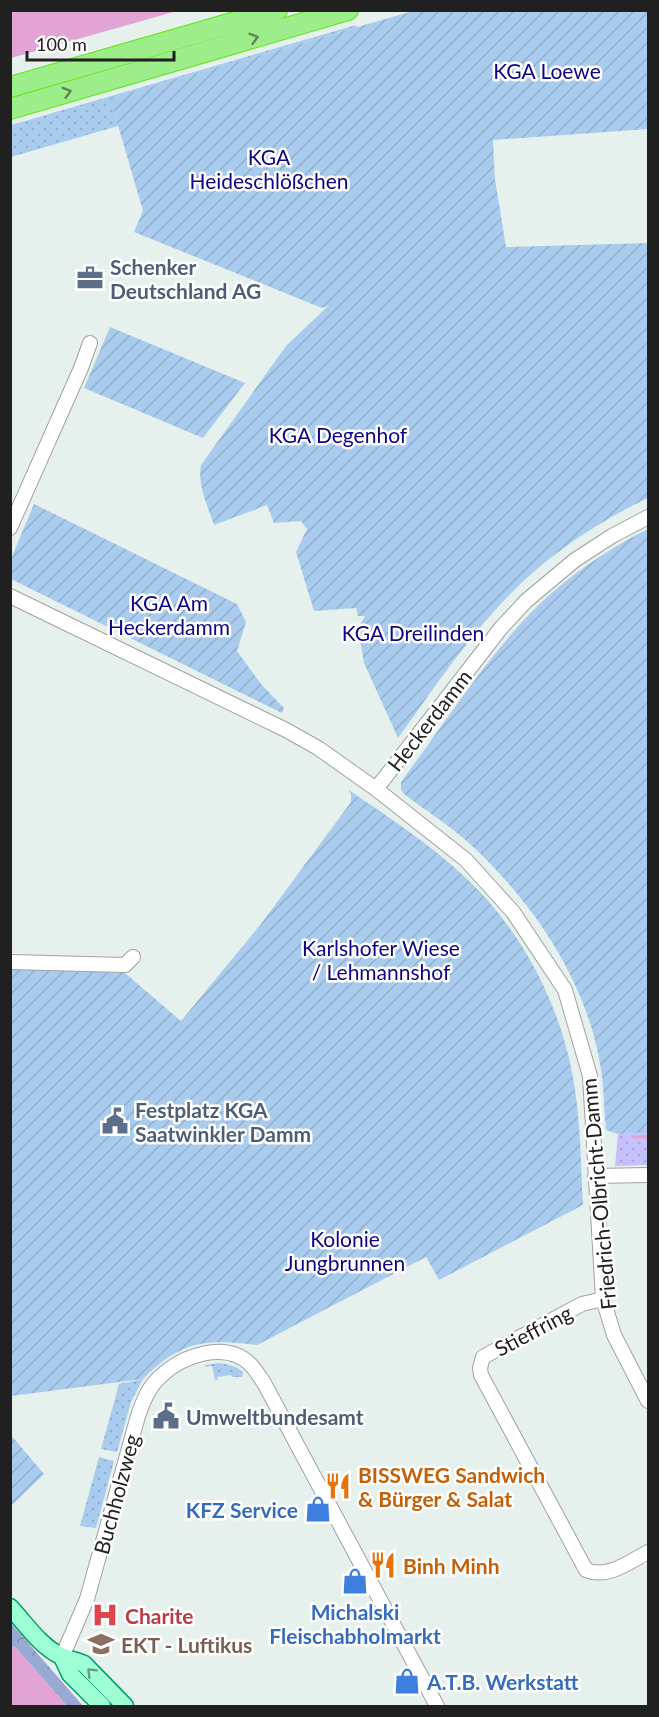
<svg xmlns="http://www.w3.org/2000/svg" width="659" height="1717" font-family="Lato,sans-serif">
	<defs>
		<pattern id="grass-dots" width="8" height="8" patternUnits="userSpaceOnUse" patternTransform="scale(1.5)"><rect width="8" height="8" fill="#a9ccee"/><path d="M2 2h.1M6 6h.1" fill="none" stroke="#91afcc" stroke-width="1.8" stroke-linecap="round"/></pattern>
		<pattern id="forest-crowns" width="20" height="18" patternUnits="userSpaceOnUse" patternTransform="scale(1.5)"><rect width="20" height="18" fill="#98aad3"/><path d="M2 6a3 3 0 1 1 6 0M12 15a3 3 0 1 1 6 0" fill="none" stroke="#7c8aab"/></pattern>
		<pattern id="park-dots" width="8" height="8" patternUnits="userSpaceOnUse" patternTransform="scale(1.5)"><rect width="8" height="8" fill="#c6c1fd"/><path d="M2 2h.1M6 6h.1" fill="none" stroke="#aaa6d9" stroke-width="1.8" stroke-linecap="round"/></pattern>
		<pattern id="garden-furrows" width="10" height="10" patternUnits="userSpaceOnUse" patternTransform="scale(1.5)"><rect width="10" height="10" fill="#a9ccee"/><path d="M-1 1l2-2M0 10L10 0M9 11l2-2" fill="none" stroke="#91afcc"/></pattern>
	</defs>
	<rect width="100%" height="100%" fill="#e6f1ee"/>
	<path fill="url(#grass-dots)" d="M356,25L357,27L354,28L111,98L118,126L11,157V125Z
		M219,1363C228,1364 236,1366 243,1372L242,1377H232L231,1375L217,1377L218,1380H215L212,1366L205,1367V1365Z
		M143,1379L131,1402L117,1452L101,1449L119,1384Z
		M99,1457L114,1461L96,1528L80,1526Z"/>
	<path fill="url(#forest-crowns)" d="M10,1622L83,1706H67L16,1648L11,1646Z"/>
	<path fill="url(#park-dots)" d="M648,1133V1165L615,1166L618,1134Z"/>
	<path fill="url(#garden-furrows)" d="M413,11H648V129L493,140L495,179L506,247L648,243V498C592,525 540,560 498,607C461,647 430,694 398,738L364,663L358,628L365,616H358L356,608L314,611L296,552L307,529L301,521L274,523L267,505L214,525C208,507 197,484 201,465L286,346L329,305L322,308L134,232L143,211L110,98Z
		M110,327L245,383L203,438L84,388Z
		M34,504L237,604L246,622L237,651L261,684L284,708L282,713L11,579V559Z
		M648,529V1133L618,1134L606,1130C604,1112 604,1094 602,1076C590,985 535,904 469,843C449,825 425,810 404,794L401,789V782C438,732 473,678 514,631C551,588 598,554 648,529Z
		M349,790C388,817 430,844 465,877C528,936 568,1019 577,1105C581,1138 581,1172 583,1205L439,1280L426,1257L257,1345C205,1339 182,1340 143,1379L11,1396V969L125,973L181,1021L261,924L351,802V795Z
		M11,1435L44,1474L11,1506Z"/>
	<path fill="#e2a4d4" d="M11,10H177V11L11,58Z
		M10,1646L16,1648L67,1706H11Z"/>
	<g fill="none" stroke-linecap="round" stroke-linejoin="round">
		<path stroke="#e2a4d4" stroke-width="3" d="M633,1137H648"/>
		<g stroke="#a1a1a1" stroke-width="16">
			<path id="minor" d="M10,528L81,368L90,343
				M10,596L286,730L318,748L376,789L466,860L513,912L565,990L590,1076L603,1299L614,1335L648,1401
				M376,789L501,628L526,601L575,560L612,536L648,517
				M10,962L125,965L133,957
				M595,1176L648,1175
				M603,1299L582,1304L483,1357L480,1368L481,1375L586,1570C608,1579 629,1562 648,1552
				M62,1657L87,1599L138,1416C143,1401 149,1386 161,1376C182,1356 225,1340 250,1364C255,1369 260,1377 264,1383L437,1706"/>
		</g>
		<g stroke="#009d68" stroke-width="19">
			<path id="major" d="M10,1607C25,1623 41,1647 61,1656C69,1660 76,1660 84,1664L125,1706
				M62,1657L70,1674L102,1706"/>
		</g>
		<g stroke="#62e71c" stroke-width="22">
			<path id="highway" d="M10,87L277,10
				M10,109L348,10"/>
		</g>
		<use href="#minor" stroke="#fff" stroke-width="14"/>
		<use href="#major" stroke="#9effd4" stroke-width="16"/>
		<use href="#highway" stroke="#9ded8a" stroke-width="20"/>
	</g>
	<defs><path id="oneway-chevron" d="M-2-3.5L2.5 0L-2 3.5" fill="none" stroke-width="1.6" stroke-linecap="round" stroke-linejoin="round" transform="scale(1.5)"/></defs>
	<g stroke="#5e8655">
		<use href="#oneway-chevron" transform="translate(254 38) rotate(-16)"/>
		<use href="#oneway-chevron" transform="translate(67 92) rotate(-16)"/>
	</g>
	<use stroke="#659b83" href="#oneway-chevron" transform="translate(91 1672) rotate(-135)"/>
	<defs>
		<g id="office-bare" transform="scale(2.07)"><path d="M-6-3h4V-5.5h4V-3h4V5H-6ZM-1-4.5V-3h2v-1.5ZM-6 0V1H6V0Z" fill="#5c6f8a" stroke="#fff" stroke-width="2.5" paint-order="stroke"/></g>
		<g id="civic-bare" transform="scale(2.07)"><path d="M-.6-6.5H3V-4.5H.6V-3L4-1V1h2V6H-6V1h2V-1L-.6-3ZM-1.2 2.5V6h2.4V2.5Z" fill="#5c6f8a" stroke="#fff" stroke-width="2.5" paint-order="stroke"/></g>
		<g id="restaurant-bare" transform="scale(2.07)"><path d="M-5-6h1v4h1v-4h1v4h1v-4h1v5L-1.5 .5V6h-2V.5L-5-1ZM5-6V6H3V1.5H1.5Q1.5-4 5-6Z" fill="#e8710a" stroke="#fff" stroke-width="2.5" paint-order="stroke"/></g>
		<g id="shop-bare" transform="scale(2.07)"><path d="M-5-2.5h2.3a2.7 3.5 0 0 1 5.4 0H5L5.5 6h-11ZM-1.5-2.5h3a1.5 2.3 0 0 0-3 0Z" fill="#3f7fe0" stroke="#fff" stroke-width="2.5" paint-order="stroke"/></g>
		<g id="hospital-bare" transform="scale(2.07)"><path d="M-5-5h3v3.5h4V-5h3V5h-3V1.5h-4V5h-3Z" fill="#e0444e" stroke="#fff" stroke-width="2.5" paint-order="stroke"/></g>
		<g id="school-bare" transform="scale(2.07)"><path d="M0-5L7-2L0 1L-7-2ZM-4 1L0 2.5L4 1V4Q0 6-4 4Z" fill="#8d6e63" stroke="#fff" stroke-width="2.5" paint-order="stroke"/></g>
	</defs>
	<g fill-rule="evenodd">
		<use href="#office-bare" x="90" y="278"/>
		<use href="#civic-bare" x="115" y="1121"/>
		<use href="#civic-bare" x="166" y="1416"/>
		<use href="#restaurant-bare" x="338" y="1486"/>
		<use href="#shop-bare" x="318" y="1509"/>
		<use href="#restaurant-bare" x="383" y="1565"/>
		<use href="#shop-bare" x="355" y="1581"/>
		<use href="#hospital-bare" x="105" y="1615"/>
		<use href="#school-bare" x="101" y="1644"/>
		<use href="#shop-bare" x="407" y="1681"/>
	</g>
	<g text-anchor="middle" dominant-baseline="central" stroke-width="5" stroke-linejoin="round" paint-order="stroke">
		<g font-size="21" fill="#0f0488" stroke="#fff">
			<text x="547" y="70">KGA Loewe</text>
			<text x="269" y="156">KGA<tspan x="269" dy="24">Heideschlößchen</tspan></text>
			<text x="338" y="434">KGA Degenhof</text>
			<text x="169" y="602">KGA Am<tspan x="169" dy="24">Heckerdamm</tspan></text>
			<text x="413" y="632">KGA Dreilinden</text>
			<text x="381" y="947">Karlshofer Wiese<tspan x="381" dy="24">/ Lehmannshof</tspan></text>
			<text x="345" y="1238">Kolonie<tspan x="345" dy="24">Jungbrunnen</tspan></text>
		</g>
		<g font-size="21" font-weight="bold" fill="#4e5e75" stroke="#fff" text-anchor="start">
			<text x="110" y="266">Schenker<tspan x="110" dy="24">Deutschland AG</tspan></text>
			<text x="135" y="1109">Festplatz KGA<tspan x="135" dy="24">Saatwinkler Damm</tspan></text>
			<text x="186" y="1416">Umweltbundesamt</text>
		</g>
		<g font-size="21" fill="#202020" stroke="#fff">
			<text transform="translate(429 720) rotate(-52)">Heckerdamm</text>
			<text transform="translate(598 1194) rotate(-95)">Friedrich-Olbricht-Damm</text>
			<text transform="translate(533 1330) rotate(-28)">Stieffring</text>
			<text transform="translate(116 1494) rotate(-75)">Buchholzweg</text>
		</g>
		<g font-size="21" font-weight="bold" fill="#c56008" stroke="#fff" text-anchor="start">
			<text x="358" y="1474">BISSWEG Sandwich<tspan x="358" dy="24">&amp; Bürger &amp; Salat</tspan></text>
			<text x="403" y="1565">Binh Minh</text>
		</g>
		<g font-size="21" font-weight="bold" fill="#366cbe" stroke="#fff" text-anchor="end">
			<text x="298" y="1509">KFZ Service</text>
			<text x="355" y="1611" text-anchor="middle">Michalski<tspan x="355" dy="24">Fleischabholmarkt</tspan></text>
			<text x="427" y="1681" text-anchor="start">A.T.B. Werkstatt</text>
		</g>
		<g font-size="21" font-weight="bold" fill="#be3a42" stroke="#fff" text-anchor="start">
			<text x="125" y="1615">Charite</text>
		</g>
		<g font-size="21" font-weight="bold" fill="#785e54" stroke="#fff" text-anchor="start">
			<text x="121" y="1644">EKT - Luftikus</text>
		</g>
	</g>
	<rect width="659" height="1717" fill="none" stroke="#202020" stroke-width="24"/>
	<path d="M27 51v9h147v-9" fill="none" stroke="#202020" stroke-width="3"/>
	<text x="36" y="51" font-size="18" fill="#202020" stroke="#ffffff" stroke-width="4.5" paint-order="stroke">100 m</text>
</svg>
